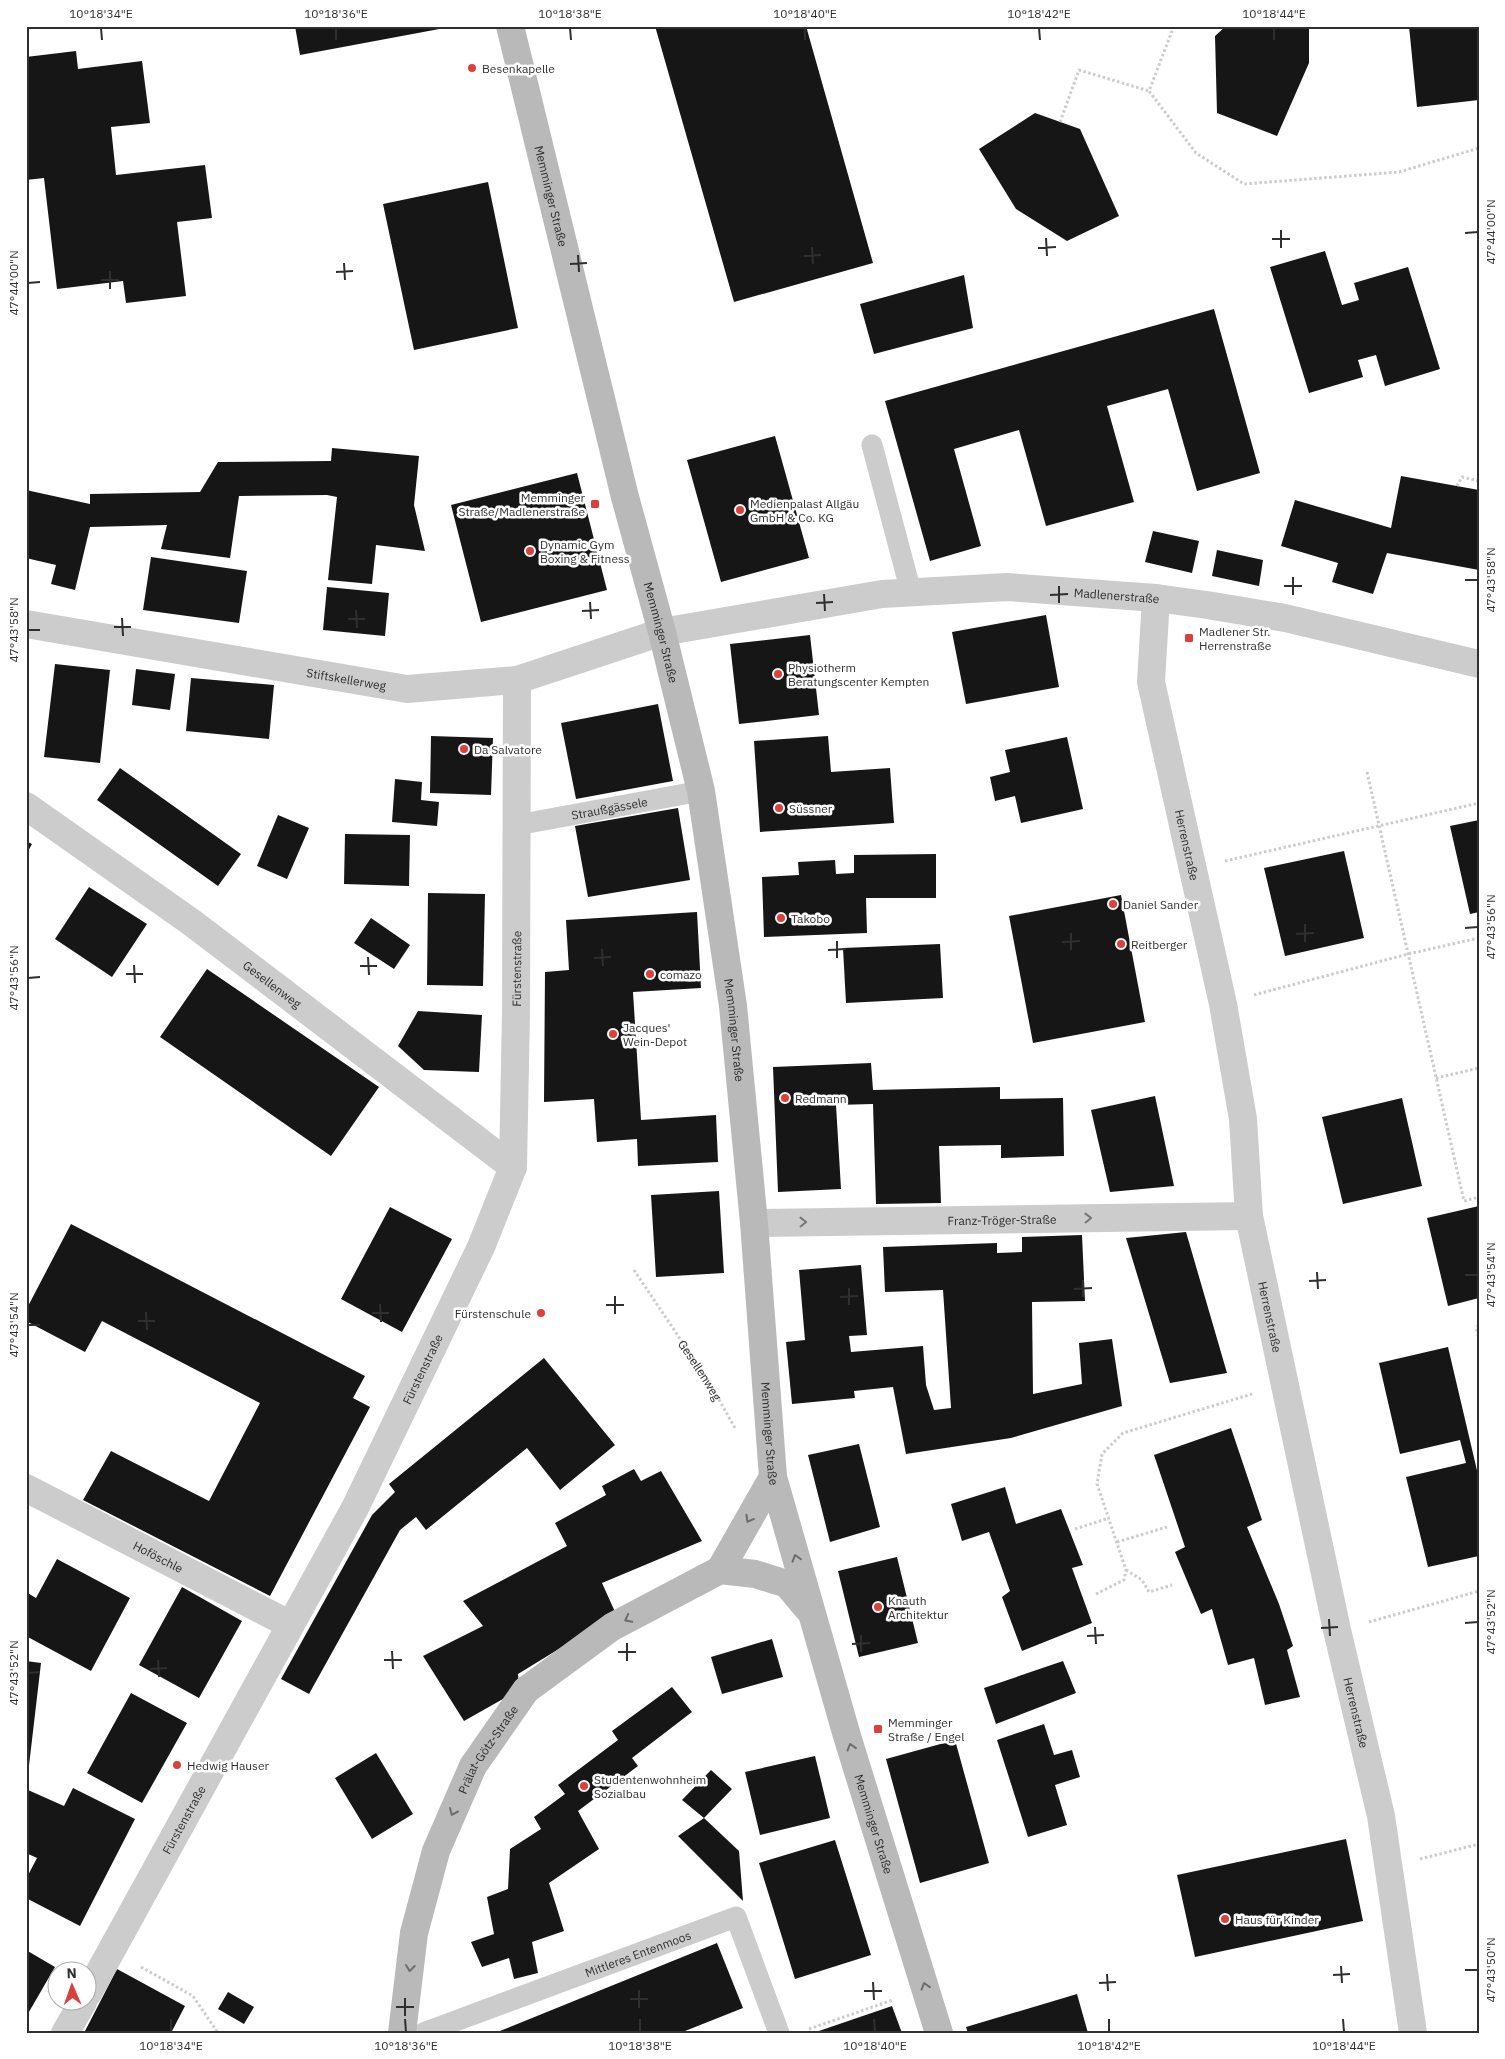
<svg xmlns="http://www.w3.org/2000/svg" width="1505" height="2059" font-family="'IBM Plex Sans',sans-serif">
	<rect width="100%" height="100%" fill="#fff"/>
	<path fill="#161616" d="M295,26H450V27L300,55Z
		M655,26H806L873,263L734,302Z
		M1226,26H1309V63L1277,136L1217,113L1215,36Z
		M1409,26H1479V100L1417,107Z
		M76,51L78,69L142,61L150,123L111,127L116,175L205,165L212,218L177,222L186,296L126,303L123,281L57,289L44,178L26,180V57Z
		M1035,113L1080,129L1119,216L1067,241L1016,209L979,149Z
		M488,182L518,328L414,350L383,204Z
		M1325,251L1342,305L1359,300L1354,283L1408,267L1440,369L1385,386L1376,355L1358,360L1363,377L1309,393L1270,267Z
		M964,275L973,328L874,354L860,304Z
		M1214,309L1260,473L1197,491L1168,389L1107,406L1134,502L1046,526L1019,430L954,449L981,546L930,561L885,401Z
		M775,436L809,558L721,582L687,460Z
		M332,448L419,456L414,505L425,551L376,545L372,584L328,580L337,497L327,495L239,496L230,558L161,549L167,525L90,527L75,590L51,584L56,565L26,558V490L90,504V494L200,492L218,462L331,461Z
		M577,473L607,590L481,622L451,505Z
		M1401,476L1479,490V570L1387,553L1373,594L1332,582L1338,563L1281,546L1295,500L1391,528Z
		M1153,531L1199,541L1192,573L1145,562Z
		M1217,550L1263,560L1259,586L1212,576Z
		M151,557L247,571L239,623L143,610Z
		M327,587L389,593L385,636L323,630Z
		M1046,615L1059,687L966,704L952,632Z
		M810,635L819,715L739,724L730,644Z
		M55,664L110,670L100,763L44,757Z
		M136,669L175,674L170,710L132,705Z
		M191,678L274,685L269,739L186,731Z
		M658,704L673,781L576,799L561,723Z
		M431,736L493,738L491,795L430,793Z
		M828,736L831,772L890,768L894,823L760,832L754,741Z
		M1067,737L1083,809L1021,823L1015,796L995,801L990,777L1010,772L1005,750Z
		M120,768L241,854L218,886L97,800Z
		M395,779L422,782L421,800L439,802L437,826L392,822Z
		M678,808L690,880L588,897L575,826Z
		M278,815L309,828L287,879L257,866Z
		M1479,820V912L1470,914L1450,826Z
		M345,834L410,835L409,886L344,884Z
		M26,841L32,844L26,855Z
		M1344,851L1364,938L1285,956L1264,868Z
		M936,854V898H866L867,933L764,937L762,877L799,875L798,862L835,860L836,874L854,873V855Z
		M89,887L147,924L112,977L55,939Z
		M428,893L485,894L483,986L427,985Z
		M1121,895L1145,1022L1033,1043L1009,916Z
		M697,912L701,988L633,992L641,1120L716,1115L718,1162L638,1166L637,1139L597,1142L594,1099L544,1102L545,972L569,970L566,920Z
		M371,918L410,945L394,969L354,943Z
		M940,944L943,998L846,1003L843,948Z
		M207,969L379,1087L331,1156L160,1037Z
		M418,1011L482,1015L479,1072L424,1070L398,1046Z
		M871,1063L873,1090L1000,1087V1099L1063,1098L1064,1156L1001,1158V1145L939,1146L941,1203L876,1204L873,1104L836,1105L841,1189L778,1192L773,1067Z
		M1155,1096L1174,1186L1110,1192L1091,1110Z
		M1402,1098L1422,1186L1343,1204L1322,1117Z
		M719,1191L724,1273L656,1277L651,1195Z
		M1479,1206V1298L1448,1306L1427,1218Z
		M390,1207L452,1239L402,1332L341,1299Z
		M71,1224L365,1376L353,1398L370,1407L270,1596L83,1500L111,1451L209,1501L260,1403L102,1321L85,1352L26,1321V1310Z
		M1186,1232L1227,1373L1170,1383L1126,1238Z
		M1082,1235L1085,1301L1032,1302L1033,1394L1082,1384L1079,1343L1112,1339L1122,1406L1011,1438L906,1454L893,1387L854,1391L855,1398L792,1404L786,1342L805,1340L799,1270L861,1265L867,1335L849,1336L851,1352L923,1346L926,1385L934,1410L951,1408L943,1290L885,1292L883,1247L997,1243V1253L1022,1252V1237Z
		M1448,1347L1479,1479V1556L1428,1567L1406,1477L1466,1463L1460,1440L1400,1454L1379,1363Z
		M544,1358L615,1445L560,1490L527,1448L426,1530L416,1517L400,1530L309,1694L281,1679L372,1515L395,1492L389,1484Z
		M1231,1428L1262,1520L1247,1527L1279,1604L1293,1646L1287,1650L1300,1697L1265,1705L1254,1658L1228,1665L1212,1609L1201,1614L1175,1552L1185,1547L1154,1455Z
		M859,1444L880,1527L830,1542L808,1455Z
		M634,1469L641,1481L661,1471L702,1541L602,1583L616,1614L518,1674L519,1690L464,1721L423,1656L483,1626L463,1601L567,1546L555,1523L606,1495L602,1486Z
		M1005,1487L1016,1524L1061,1509L1083,1565L1072,1568L1092,1623L1022,1651L1002,1597L1010,1591L989,1532L962,1541L951,1504Z
		M897,1557L918,1643L859,1657L838,1571Z
		M57,1559L130,1598L91,1671L26,1636V1592L36,1598Z
		M182,1587L242,1621L199,1698L139,1665Z
		M772,1639L783,1677L722,1694L711,1657Z
		M26,1661L41,1663L28,1774V1790L64,1806L73,1788L135,1819L80,1926L26,1898V1879L37,1858L26,1853Z
		M1063,1661L1076,1693L996,1724L984,1688Z
		M672,1687L692,1712L632,1758L638,1766L578,1811L599,1849L549,1883L564,1931L532,1942L538,1973L514,1979L509,1958L482,1967L471,1942L494,1934L487,1897L508,1889L510,1849L541,1829L534,1817L565,1794L558,1785L618,1740L612,1731Z
		M131,1693L187,1723L142,1803L87,1773Z
		M1044,1724L1054,1755L1072,1750L1080,1777L1055,1785L1067,1825L1028,1837L997,1740Z
		M955,1740L989,1863L920,1883L886,1759Z
		M376,1753L413,1814L372,1839L335,1778Z
		M815,1756L830,1818L760,1835L745,1772Z
		M711,1770L732,1789L704,1818L682,1800Z
		M704,1818L739,1851L743,1901L678,1836Z
		M1346,1839L1363,1921L1195,1957L1177,1875Z
		M835,1840L871,1955L795,1979L759,1863Z
		M717,1943L743,2008L680,2033H495Z
		M26,1950L55,1967L26,2017Z
		M117,1969L185,2006L171,2033H84Z
		M228,1992L254,2007L244,2024L218,2009Z
		M1077,1994L1088,2033H968L966,2027Z
		M892,2006L902,2033H816V2032Z"/>
	<g fill="none" stroke-linecap="round" stroke-linejoin="round">
		<g stroke="#ccc" stroke-width="3" stroke-dasharray="2.5 2.5" stroke-linecap="butt">
			<path d="M1174,26L1149,91L1196,153L1244,184L1399,172L1479,148"/>
			<path d="M1060,122L1079,70L1149,91"/>
			<path d="M1457,486L1462,477L1479,481"/>
			<path d="M1367,772L1464,1201L1479,1197"/>
			<path d="M1225,861L1479,803"/>
			<path d="M1254,995L1408,954L1479,938"/>
			<path d="M1436,1078L1479,1068"/>
			<path id="s1" d="M634,1270L709,1382L735,1428"/>
			<path d="M1479,1326L1476,1327L1479,1338"/>
			<path d="M1075,1529L1109,1518"/>
			<path d="M1117,1542L1167,1527"/>
			<path d="M1126,1570L1142,1580L1149,1592L1172,1585"/>
			<path d="M1096,1594L1124,1580L1126,1570L1097,1484L1102,1454L1123,1433L1252,1394"/>
			<path d="M1369,1622L1479,1591"/>
			<path d="M1420,1859L1479,1844"/>
			<path d="M141,1967L193,1996L218,2033"/>
			<path d="M809,2029L893,2000"/>
		</g>
		<g stroke="#ccc" stroke-width="21">
			<path d="M872,445L911,592"/>
			<path id="s2" d="M517,825L701,791"/>
			<path id="s3" d="M423,2033L736,1917L779,2033"/>
		</g>
		<g stroke="#ccc" stroke-width="28">
			<path id="s4" d="M1156,598L1151,682L1223,1004L1243,1119L1249,1216L1337,1630L1381,1816L1413,2033"/>
			<path id="s5" d="M26,624L407,689L517,680L662,632L882,594L1007,587L1156,598L1207,605L1285,618L1479,664"/>
			<path id="s6" d="M26,806L191,922L513,1167"/>
			<path id="s7" d="M754,1223L1249,1216"/>
			<path id="s8" d="M26,1488L289,1624"/>
			<path id="s9" d="M88,1993L355,1508L481,1247L513,1167L516,1012L517,680"/>
			<path d="M65,2033L83,2002"/>
		</g>
		<g stroke="#b9b9b9" stroke-width="28">
			<path id="s10" d="M510,26L625,497L662,632L701,791L733,1006L754,1223L773,1477L847,1736L939,2033"/>
			<path d="M720,1570L755,1574L787,1584L808,1609"/>
			<path id="s11" d="M402,2033L414,1933L436,1851L473,1766L526,1690L612,1627L720,1570L773,1477"/>
		</g>
	</g>
	<defs><path id="oneway-chevron" d="M-2-3.5L2.5 0L-2 3.5" fill="none" stroke-width="1.6" stroke-linecap="round" stroke-linejoin="round" transform="scale(1.25)"/></defs>
	<g stroke="#767676">
		<use href="#oneway-chevron" transform="translate(1088 1218) rotate(-1)"/>
		<use href="#oneway-chevron" transform="translate(803 1222) rotate(-1)"/>
	</g>
	<g stroke="#6d6d6d">
		<use href="#oneway-chevron" transform="translate(749 1519) rotate(119)"/>
		<use href="#oneway-chevron" transform="translate(796 1558) rotate(-106)"/>
		<use href="#oneway-chevron" transform="translate(628 1619) rotate(152)"/>
		<use href="#oneway-chevron" transform="translate(851 1747) rotate(-107)"/>
		<use href="#oneway-chevron" transform="translate(453 1812) rotate(114)"/>
		<use href="#oneway-chevron" transform="translate(410 1968) rotate(97)"/>
		<use href="#oneway-chevron" transform="translate(925 1986) rotate(-107)"/>
	</g>
	<path fill="none" stroke="#2f2f2f" stroke-width="2" d="M101,28L102,40M336,28V40M570,28L571,40M805,28V40M1039,28L1040,40M1274,28V40M1281,230V248M1465,233L1478,232M1046,238L1047,256M1272,239H1290M812,247L813,264M1038,248L1056,247M578,255L579,272M804,256L821,255M344,263L345,280M570,264L587,263M110,271V289M336,272L353,271M101,280H119M28,283L40,282M1293,577V595M1465,580H1478M1059,586V603M1284,586H1302M824,594L825,611M1050,595L1068,594M590,602L591,619M816,603L833,602M356,610L357,628M582,611L599,610M122,618L123,636M348,619H365M114,627H131M28,630H40M1305,924V942M1465,928L1478,927M1071,933V950M1296,934L1314,933M837,941V958M1062,942L1080,941M602,949L603,966M828,950L846,949M368,957L369,975M594,958L611,957M134,965L135,983M360,966H377M126,974H143M28,978L40,977M1317,1272L1318,1289M1465,1275H1478M1083,1280V1297M1309,1281L1326,1280M849,1288V1305M1074,1289L1092,1288M615,1296V1314M840,1297L858,1296M380,1304L381,1322M606,1305H624M146,1312L147,1330M372,1313H389M138,1321H155M28,1325H40M1329,1619L1330,1636M1465,1623L1478,1622M1095,1627L1096,1644M1321,1628L1338,1627M861,1635V1652M1087,1636L1104,1635M627,1643V1661M852,1644L870,1643M392,1651L393,1669M618,1652H636M158,1660L159,1677M384,1660H402M150,1669L167,1668M28,1673L40,1672M1341,1966L1342,1983M1465,1970H1478M1107,1974L1108,1991M1333,1975L1350,1974M873,1982L874,2000M1099,1983L1116,1982M639,1990V2008M864,1991H882M405,1998V2016M630,1999H648M396,2007H414M171,2019V2032M405,2019L406,2032M640,2019V2032M874,2019L875,2032M1109,2019V2032M1343,2019L1344,2032"/>
	<g fill="#dc403b" stroke="#fff" stroke-width="2">
		<circle cx="472" cy="68" r="5"/>
		<rect x="590" y="499" width="10" height="10" rx="2.5"/>
		<circle cx="740" cy="510" r="5"/>
		<circle cx="530" cy="551" r="5"/>
		<rect x="1184" y="633" width="10" height="10" rx="2.5"/>
		<circle cx="778" cy="674" r="5"/>
		<circle cx="464" cy="749" r="5"/>
		<circle cx="779" cy="808" r="5"/>
		<circle cx="1113" cy="904" r="5"/>
		<circle cx="781" cy="918" r="5"/>
		<circle cx="1121" cy="944" r="5"/>
		<circle cx="650" cy="974" r="5"/>
		<circle cx="613" cy="1034" r="5"/>
		<circle cx="785" cy="1098" r="5"/>
		<circle cx="541" cy="1313" r="5"/>
		<circle cx="878" cy="1607" r="5"/>
		<rect x="873" y="1724" width="10" height="10" rx="2.5"/>
		<circle cx="177" cy="1765" r="5"/>
		<circle cx="584" cy="1786" r="5"/>
		<circle cx="1225" cy="1919" r="5"/>
	</g>
	<g text-anchor="middle" dominant-baseline="central" stroke-width="5" stroke-linejoin="round" paint-order="stroke">
		<g font-size="12" fill="#2f2f2f" stroke="#fff" text-anchor="start">
			<text x="482" y="68">Besenkapelle</text>
			<text x="585" y="497" text-anchor="end">Memminger<tspan x="585" dy="14">Straße/Madlenerstraße</tspan></text>
			<text x="750" y="503">Medienpalast Allgäu<tspan x="750" dy="14">GmbH &amp; Co. KG</tspan></text>
			<text x="540" y="544">Dynamic Gym<tspan x="540" dy="14">Boxing &amp; Fitness</tspan></text>
			<text x="1199" y="631">Madlener Str.<tspan x="1199" dy="14">Herrenstraße</tspan></text>
			<text x="788" y="667">Physiotherm<tspan x="788" dy="14">Beratungscenter Kempten</tspan></text>
			<text x="474" y="749">Da Salvatore</text>
			<text x="789" y="808">Süssner</text>
			<text x="1123" y="904">Daniel Sander</text>
			<text x="791" y="918">Takobo</text>
			<text x="1131" y="944">Reitberger</text>
			<text x="660" y="974">comazo</text>
			<text x="623" y="1027">Jacques'<tspan x="623" dy="14">Wein-Depot</tspan></text>
			<text x="795" y="1098">Redmann</text>
			<text x="531" y="1313" text-anchor="end">Fürstenschule</text>
			<text x="888" y="1600">Knauth<tspan x="888" dy="14">Architektur</tspan></text>
			<text x="888" y="1722">Memminger<tspan x="888" dy="14">Straße / Engel</tspan></text>
			<text x="187" y="1765">Hedwig Hauser</text>
			<text x="594" y="1779">Studentenwohnheim<tspan x="594" dy="14">Sozialbau</tspan></text>
			<text x="1235" y="1919">Haus für Kinder</text>
		</g>
		<g font-size="12" fill="#2f2f2f" stroke="#fff">
			<text stroke="none"><textPath href="#s10" startOffset="175">Memminger Straße</textPath></text>
			<text stroke="none"><textPath href="#s5" startOffset="1108">Madlenerstraße</textPath></text>
			<text stroke="none"><textPath href="#s10" startOffset="625">Memminger Straße</textPath></text>
			<text stroke="none"><textPath href="#s5" startOffset="325">Stiftskellerweg</textPath></text>
			<text stroke="none"><textPath href="#s2" startOffset="94">Straußgässele</textPath></text>
			<text stroke="none"><textPath href="#s4" startOffset="251">Herrenstraße</textPath></text>
			<text stroke="none"><textPath href="#s9" startOffset="1128">Fürstenstraße</textPath></text>
			<text stroke="none"><textPath href="#s6" startOffset="304">Gesellenweg</textPath></text>
			<text stroke="none"><textPath href="#s10" startOffset="1030">Memminger Straße</textPath></text>
			<text stroke="none"><textPath href="#s7" startOffset="248">Franz-Tröger-Straße</textPath></text>
			<text stroke="none"><textPath href="#s4" startOffset="731">Herrenstraße</textPath></text>
			<text stroke="none"><textPath href="#s9" startOffset="708">Fürstenstraße</textPath></text>
			<text stroke="none"><textPath href="#s1" startOffset="120">Gesellenweg</textPath></text>
			<text stroke="none"><textPath href="#s10" startOffset="1435">Memminger Straße</textPath></text>
			<text stroke="none"><textPath href="#s8" startOffset="149">Hoföschle</textPath></text>
			<text stroke="none"><textPath href="#s4" startOffset="1136">Herrenstraße</textPath></text>
			<text stroke="none"><textPath href="#s11" startOffset="300">Prälat-Götz-Straße</textPath></text>
			<text stroke="none"><textPath href="#s9" startOffset="198">Fürstenstraße</textPath></text>
			<text stroke="none"><textPath href="#s10" startOffset="1840">Memminger Straße</textPath></text>
			<text stroke="none"><textPath href="#s3" startOffset="229">Mittleres Entenmoos</textPath></text>
		</g>
	</g>
	<rect width="1505" height="2059" fill="none" stroke="#ffffff" stroke-width="55"/>
	<g transform="translate(72 1986) rotate(358)"><circle r="24" fill="#ffffff" stroke="#acacac"/>
	<path d="M0-4L9 19L0 12L-9 19Z" fill="#dc403b"/>
	<text y="-8" font-size="14" font-weight="bold" text-anchor="middle" fill="#2f2f2f">N</text>
	</g>
	<rect x="28" y="28" width="1450" height="2004" fill="none" stroke="#2f2f2f" stroke-width="2"/>
	<g font-size="12" text-anchor="middle" fill="#2f2f2f">
		<text x="101" y="18">10°18'34"E</text>
		<text x="336" y="18">10°18'36"E</text>
		<text x="570" y="18">10°18'38"E</text>
		<text x="805" y="18">10°18'40"E</text>
		<text x="1039" y="18">10°18'42"E</text>
		<text x="1274" y="18">10°18'44"E</text>
		<text transform="translate(1491 232) rotate(-90)" y="4">47°44'00"N</text>
		<text transform="translate(14 283) rotate(-90)" y="4">47°44'00"N</text>
		<text transform="translate(1491 580) rotate(-90)" y="4">47°43'58"N</text>
		<text transform="translate(14 630) rotate(-90)" y="4">47°43'58"N</text>
		<text transform="translate(1491 927) rotate(-90)" y="4">47°43'56"N</text>
		<text transform="translate(14 978) rotate(-90)" y="4">47°43'56"N</text>
		<text transform="translate(1491 1275) rotate(-90)" y="4">47°43'54"N</text>
		<text transform="translate(14 1325) rotate(-90)" y="4">47°43'54"N</text>
		<text transform="translate(1491 1622) rotate(-90)" y="4">47°43'52"N</text>
		<text transform="translate(14 1673) rotate(-90)" y="4">47°43'52"N</text>
		<text transform="translate(1491 1970) rotate(-90)" y="4">47°43'50"N</text>
		<text x="171" y="2050">10°18'34"E</text>
		<text x="406" y="2050">10°18'36"E</text>
		<text x="640" y="2050">10°18'38"E</text>
		<text x="875" y="2050">10°18'40"E</text>
		<text x="1109" y="2050">10°18'42"E</text>
		<text x="1344" y="2050">10°18'44"E</text>
	</g>
</svg>
